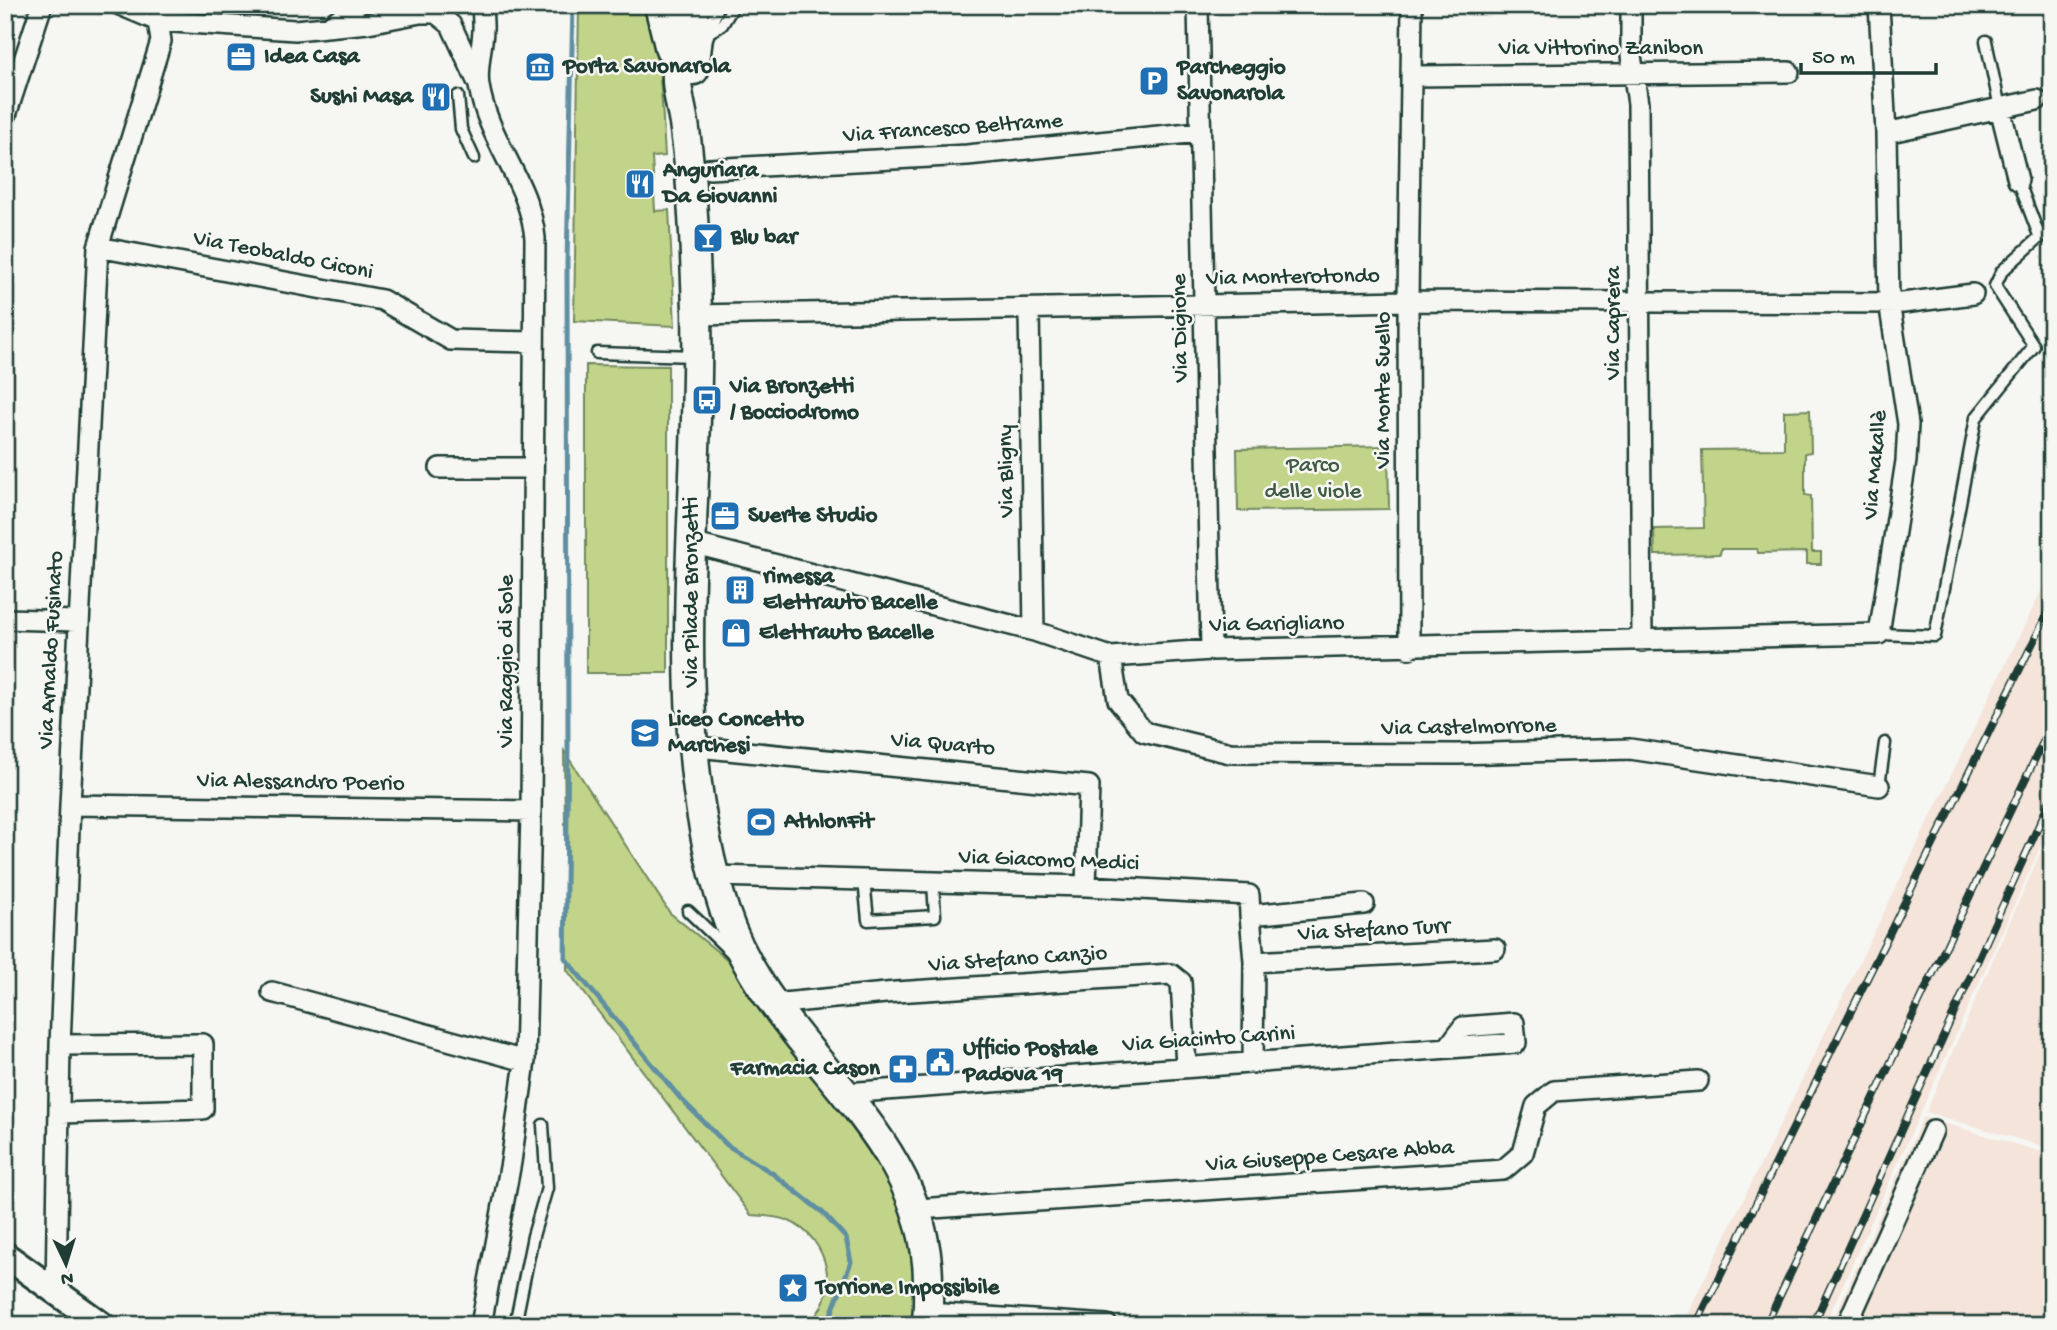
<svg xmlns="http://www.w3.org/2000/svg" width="2057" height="1330" font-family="'Gochi Hand',sans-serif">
	<rect width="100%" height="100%" fill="#f6f6f2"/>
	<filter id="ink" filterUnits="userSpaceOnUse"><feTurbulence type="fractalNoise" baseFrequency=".0143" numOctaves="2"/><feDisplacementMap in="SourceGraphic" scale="14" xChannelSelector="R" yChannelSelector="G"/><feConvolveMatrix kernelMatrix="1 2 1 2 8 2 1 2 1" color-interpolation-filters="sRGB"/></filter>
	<g filter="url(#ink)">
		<path fill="#f4e4da" d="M2052,569V821L1827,1320L1823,1325H1682Z
			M2052,826V1149L1926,1112Z
			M1923,1117L2052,1155V1325H1831Z"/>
		<path fill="#c2d489" stroke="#70885e" stroke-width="2" d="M579,5L640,6C663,37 662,117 665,156L652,157L655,211L669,210L675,326L574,321Z
			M586,365L668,366V673H586Z
			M1810,410L1811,452L1805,453V495L1811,496L1812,552H1821V564H1807V552L1758,553L1757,549H1721L1720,554L1655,555L1654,529L1704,528L1702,450L1784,449V411Z
			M1388,446L1389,509L1238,511L1237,449Z
			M564,751L670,913L740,970L887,1173L911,1232L918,1294L912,1325H806C843,1297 829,1238 789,1221C778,1216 764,1216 751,1215L567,970Z"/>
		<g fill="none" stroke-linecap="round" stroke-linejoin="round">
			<path stroke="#618fa2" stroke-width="5" d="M573,5L567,262L568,747L565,958L680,1098L727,1145L772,1173L822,1212L846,1238L851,1262L827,1325"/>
			<g stroke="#1f3d34" stroke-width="15">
				<path id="service" d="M705,34L722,25L734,5
					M1986,41L2000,108
					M458,96L461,129L474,158
					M2018,180L2040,238
					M597,353L695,356
					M1879,634L1935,636L1976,418L2034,346L1995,286L2002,271L2052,226
					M1879,786L1885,743
					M864,880L868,920L935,916L933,882
					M688,911L733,954
					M515,1325L533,1236L547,1188L543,1125"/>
			</g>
			<g stroke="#1f3d34" stroke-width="24">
				<path id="minor" d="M120,5L158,21L295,30L368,23L420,13H436L451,25L478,83
					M481,5C488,37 475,61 479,86C488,141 530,183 535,238L531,811L525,1061L511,1162L481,1325
					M1198,5L1211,650
					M1631,5V55L1638,104L1642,641
					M332,24L357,5
					M1413,76L1789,72
					M2000,108L2037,100
					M5,118L42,5
					M1886,133L2000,108L2018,180
					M709,169L967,155L1199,132
					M98,247L382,300L451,340L533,342
					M1029,311L1034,631
					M697,315L1408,301L1903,303L1973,294
					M440,468H532
					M691,543L1034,631L1111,657L1211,650L1879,634L1906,461L1908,424L1889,302L1886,133L1879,5
					M5,619L77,621
					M1409,648L1408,301L1412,5
					M1111,657L1118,700L1144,732L1230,753L1458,754L1630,749L1879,786
					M693,743L707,748L1089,786L1086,886
					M70,805L531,811
					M714,876L1086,886L1249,895L1250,915L1364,904
					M1250,915L1254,962L1253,1063
					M1254,962L1495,949
					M272,992L525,1061
					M773,1004L896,992L1171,974L1181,982L1186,1066
					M846,1093L1516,1043L1514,1023L1463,1027L1449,1046
					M60,1113L203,1109V1044L60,1045
					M918,1209L1503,1170L1523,1153L1536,1106L1554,1091L1698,1081
					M56,1291L60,1045L70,805L98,247L161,41L158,21L165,5
					M928,1313L1107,1325
					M1847,1325L1933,1131"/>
			</g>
			<g stroke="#1f3d34" stroke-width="30">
				<path id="tertiary" d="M5,1255L102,1325"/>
			</g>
			<g stroke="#1f3d34" stroke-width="33">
				<path id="secondary" d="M659,5L670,50
					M682,5C680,30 676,56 677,82C678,98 683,114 685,130C693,188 695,251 697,310C702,508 662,721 725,912C770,1051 928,1128 928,1283C928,1297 929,1311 926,1325
					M694,70L698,37L709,5"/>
			</g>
			<use href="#service" stroke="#f6f6f2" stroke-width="10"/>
			<use href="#minor" stroke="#f6f6f2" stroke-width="19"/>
			<use href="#tertiary" stroke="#f6f6f2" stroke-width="24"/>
			<use href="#secondary" stroke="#f6f6f2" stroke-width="28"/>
			<g stroke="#1f3d34" stroke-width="8">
				<path id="rail" d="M1696,1325L2052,604
					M1766,1325L2052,723
					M1813,1325L2052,796"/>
			</g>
			<use href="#rail" stroke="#f6f6f2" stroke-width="5" stroke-dasharray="16" stroke-linecap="butt"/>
		</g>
	</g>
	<defs>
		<g id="office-square" transform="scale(1.575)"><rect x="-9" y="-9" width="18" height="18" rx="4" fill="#1f6fb2" stroke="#f6f6f2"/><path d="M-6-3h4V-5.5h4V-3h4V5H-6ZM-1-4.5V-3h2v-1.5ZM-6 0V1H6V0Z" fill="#fff"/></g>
		<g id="museum-square" transform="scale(1.575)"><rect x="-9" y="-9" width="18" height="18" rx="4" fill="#1f6fb2" stroke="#f6f6f2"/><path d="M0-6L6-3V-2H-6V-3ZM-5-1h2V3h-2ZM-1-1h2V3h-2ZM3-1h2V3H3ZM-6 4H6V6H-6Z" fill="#fff"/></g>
		<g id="parking-square" transform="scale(1.575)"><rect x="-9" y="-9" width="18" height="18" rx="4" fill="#1f6fb2" stroke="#f6f6f2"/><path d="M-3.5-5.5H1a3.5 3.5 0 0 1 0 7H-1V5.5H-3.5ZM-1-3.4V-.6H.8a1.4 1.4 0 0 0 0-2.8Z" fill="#fff"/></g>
		<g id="restaurant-square" transform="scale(1.575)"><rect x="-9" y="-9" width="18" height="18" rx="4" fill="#1f6fb2" stroke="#f6f6f2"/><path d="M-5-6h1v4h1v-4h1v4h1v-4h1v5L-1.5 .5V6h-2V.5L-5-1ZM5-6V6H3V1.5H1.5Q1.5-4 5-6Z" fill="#fff"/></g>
		<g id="bar-square" transform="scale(1.575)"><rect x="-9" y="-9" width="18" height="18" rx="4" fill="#1f6fb2" stroke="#f6f6f2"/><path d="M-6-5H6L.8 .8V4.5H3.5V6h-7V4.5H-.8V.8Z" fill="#fff"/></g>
		<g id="bus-square" transform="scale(1.575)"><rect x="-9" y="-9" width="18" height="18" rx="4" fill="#1f6fb2" stroke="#f6f6f2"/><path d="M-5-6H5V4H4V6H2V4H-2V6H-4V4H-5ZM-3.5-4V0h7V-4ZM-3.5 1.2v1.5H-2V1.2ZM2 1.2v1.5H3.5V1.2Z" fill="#fff"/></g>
		<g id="building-square" transform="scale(1.575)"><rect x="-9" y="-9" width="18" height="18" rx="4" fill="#1f6fb2" stroke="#f6f6f2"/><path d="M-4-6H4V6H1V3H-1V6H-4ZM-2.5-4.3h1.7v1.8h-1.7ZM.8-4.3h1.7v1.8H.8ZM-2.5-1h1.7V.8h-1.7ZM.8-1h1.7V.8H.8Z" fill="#fff"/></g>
		<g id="shop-square" transform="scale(1.575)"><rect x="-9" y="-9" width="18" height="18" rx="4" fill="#1f6fb2" stroke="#f6f6f2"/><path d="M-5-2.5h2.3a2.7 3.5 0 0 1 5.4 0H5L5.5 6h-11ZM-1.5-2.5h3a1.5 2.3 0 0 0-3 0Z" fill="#fff"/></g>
		<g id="school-square" transform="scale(1.575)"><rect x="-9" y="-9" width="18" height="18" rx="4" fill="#1f6fb2" stroke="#f6f6f2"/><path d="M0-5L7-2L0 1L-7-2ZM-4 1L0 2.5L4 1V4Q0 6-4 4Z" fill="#fff"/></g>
		<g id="stadium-square" transform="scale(1.575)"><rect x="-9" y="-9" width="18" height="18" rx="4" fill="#1f6fb2" stroke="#f6f6f2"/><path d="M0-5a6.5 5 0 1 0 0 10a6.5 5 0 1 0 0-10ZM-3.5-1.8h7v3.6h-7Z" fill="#fff"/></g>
		<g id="civic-square" transform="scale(1.575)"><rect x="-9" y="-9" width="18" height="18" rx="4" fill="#1f6fb2" stroke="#f6f6f2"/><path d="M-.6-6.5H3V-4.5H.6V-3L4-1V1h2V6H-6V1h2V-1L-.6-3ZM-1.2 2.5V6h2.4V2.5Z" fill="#fff"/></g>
		<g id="pharmacy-square" transform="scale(1.575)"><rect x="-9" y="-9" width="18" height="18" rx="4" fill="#1f6fb2" stroke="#f6f6f2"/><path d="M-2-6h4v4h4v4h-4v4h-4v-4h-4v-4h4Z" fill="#fff"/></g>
		<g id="sight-square" transform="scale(1.575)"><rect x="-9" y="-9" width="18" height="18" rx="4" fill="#1f6fb2" stroke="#f6f6f2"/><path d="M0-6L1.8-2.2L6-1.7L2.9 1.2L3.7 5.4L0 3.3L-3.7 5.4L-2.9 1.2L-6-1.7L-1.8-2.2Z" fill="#fff"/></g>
	</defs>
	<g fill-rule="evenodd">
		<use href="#office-square" x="241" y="57"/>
		<use href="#museum-square" x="540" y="67"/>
		<use href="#parking-square" x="1154" y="81"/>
		<use href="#restaurant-square" x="436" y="97"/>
		<use href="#restaurant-square" x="640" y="184"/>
		<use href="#bar-square" x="708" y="238"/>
		<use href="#bus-square" x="707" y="400"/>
		<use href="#office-square" x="725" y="516"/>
		<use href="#building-square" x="740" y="590"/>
		<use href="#shop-square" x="736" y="633"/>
		<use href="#school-square" x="645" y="733"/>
		<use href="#stadium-square" x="761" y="822"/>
		<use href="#civic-square" x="940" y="1062"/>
		<use href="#pharmacy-square" x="903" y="1069"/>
		<use href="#sight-square" x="793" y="1288"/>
	</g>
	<g text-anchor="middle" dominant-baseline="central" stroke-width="5" stroke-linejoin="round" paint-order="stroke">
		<g font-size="23" fill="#1f3d34" stroke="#f6f6f2">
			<text x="1601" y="49">Via Vittorino Zanibon</text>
			<text transform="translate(953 129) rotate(-4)">Via Francesco Beltrame</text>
			<text transform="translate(283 256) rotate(11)">Via Teobaldo Ciconi</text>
			<text transform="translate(1293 278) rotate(-1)">Via Monterotondo</text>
			<text transform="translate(1614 323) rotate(-90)">Via Caprera</text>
			<text transform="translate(1181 328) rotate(-91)">Via Digione</text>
			<text transform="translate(1384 390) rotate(-90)">Via Monte Suello</text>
			<text transform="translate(1876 465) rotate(-85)">Via Makallè</text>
			<text transform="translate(1007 471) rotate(-91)">Via Bligny</text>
			<text transform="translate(692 592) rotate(-90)">Via Pilade Bronzetti</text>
			<text transform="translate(1277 625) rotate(-1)">Via Garigliano</text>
			<text transform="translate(52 650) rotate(-87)">Via Arnaldo Fusinato</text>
			<text transform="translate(507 661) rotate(-90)">Via Raggio di Sole</text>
			<text transform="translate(1469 728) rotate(-1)">Via Castelmorrone</text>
			<text transform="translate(943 745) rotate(5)">Via Quarto</text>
			<text transform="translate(301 783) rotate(1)">Via Alessandro Poerio</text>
			<text transform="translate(1049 861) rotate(2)">Via Giacomo Medici</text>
			<text transform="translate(1374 931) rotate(-3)">Via Stefano Turr</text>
			<text transform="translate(1018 960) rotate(-4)">Via Stefano Canzio</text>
			<text transform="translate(1209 1040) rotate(-4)">Via Giacinto Carini</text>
			<text transform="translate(1330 1157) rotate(-4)">Via Giuseppe Cesare Abba</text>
		</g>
		<g font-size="23" font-weight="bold" fill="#1f3d34" stroke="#f6f6f2" text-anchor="start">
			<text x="264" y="57">Idea Casa</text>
			<text x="563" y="67">Porta Savonarola</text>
			<text x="1177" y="68">Parcheggio<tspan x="1177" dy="26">Savonarola</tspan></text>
			<text x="413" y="97" text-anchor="end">Sushi Masa</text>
			<text x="663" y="171">Anguriara<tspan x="663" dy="26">Da Giovanni</tspan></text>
			<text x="731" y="238">Blu bar</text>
			<text x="730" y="387">Via Bronzetti<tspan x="730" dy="26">/ Bocciodromo</tspan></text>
			<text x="748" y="516">Suerte Studio</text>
			<text x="763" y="577">rimessa<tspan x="763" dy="26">Elettrauto Bacelle</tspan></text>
			<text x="759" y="633">Elettrauto Bacelle</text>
			<text x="668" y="720">Liceo Concetto<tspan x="668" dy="26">Marchesi</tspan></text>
			<text x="784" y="822">AthlonFit</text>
			<text x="963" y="1049">Ufficio Postale<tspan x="963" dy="26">Padova 19</tspan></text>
			<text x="880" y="1069" text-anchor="end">Farmacia Cason</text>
			<text x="816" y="1288">Torrione Impossibile</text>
		</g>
		<g font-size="23" fill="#405b45" stroke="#f6f6f2">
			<text x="1313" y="466">Parco<tspan x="1313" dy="26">delle viole</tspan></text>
		</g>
	</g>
	<rect width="2057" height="1330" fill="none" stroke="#f6f6f2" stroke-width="28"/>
	<rect x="14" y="14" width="2029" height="1302" fill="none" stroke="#1f3d34" stroke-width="2.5" filter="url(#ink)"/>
	<g transform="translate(66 1264) rotate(176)" stroke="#f6f6f2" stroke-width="5" paint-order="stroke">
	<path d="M0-5L12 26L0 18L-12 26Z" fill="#1f3d34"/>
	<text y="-10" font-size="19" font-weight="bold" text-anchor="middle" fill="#1f3d34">N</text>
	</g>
	<path d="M1801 63v10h135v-10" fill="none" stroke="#1f3d34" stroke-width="3.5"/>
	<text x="1812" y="63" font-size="21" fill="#1f3d34" stroke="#f6f6f2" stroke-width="5" paint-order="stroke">50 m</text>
</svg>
